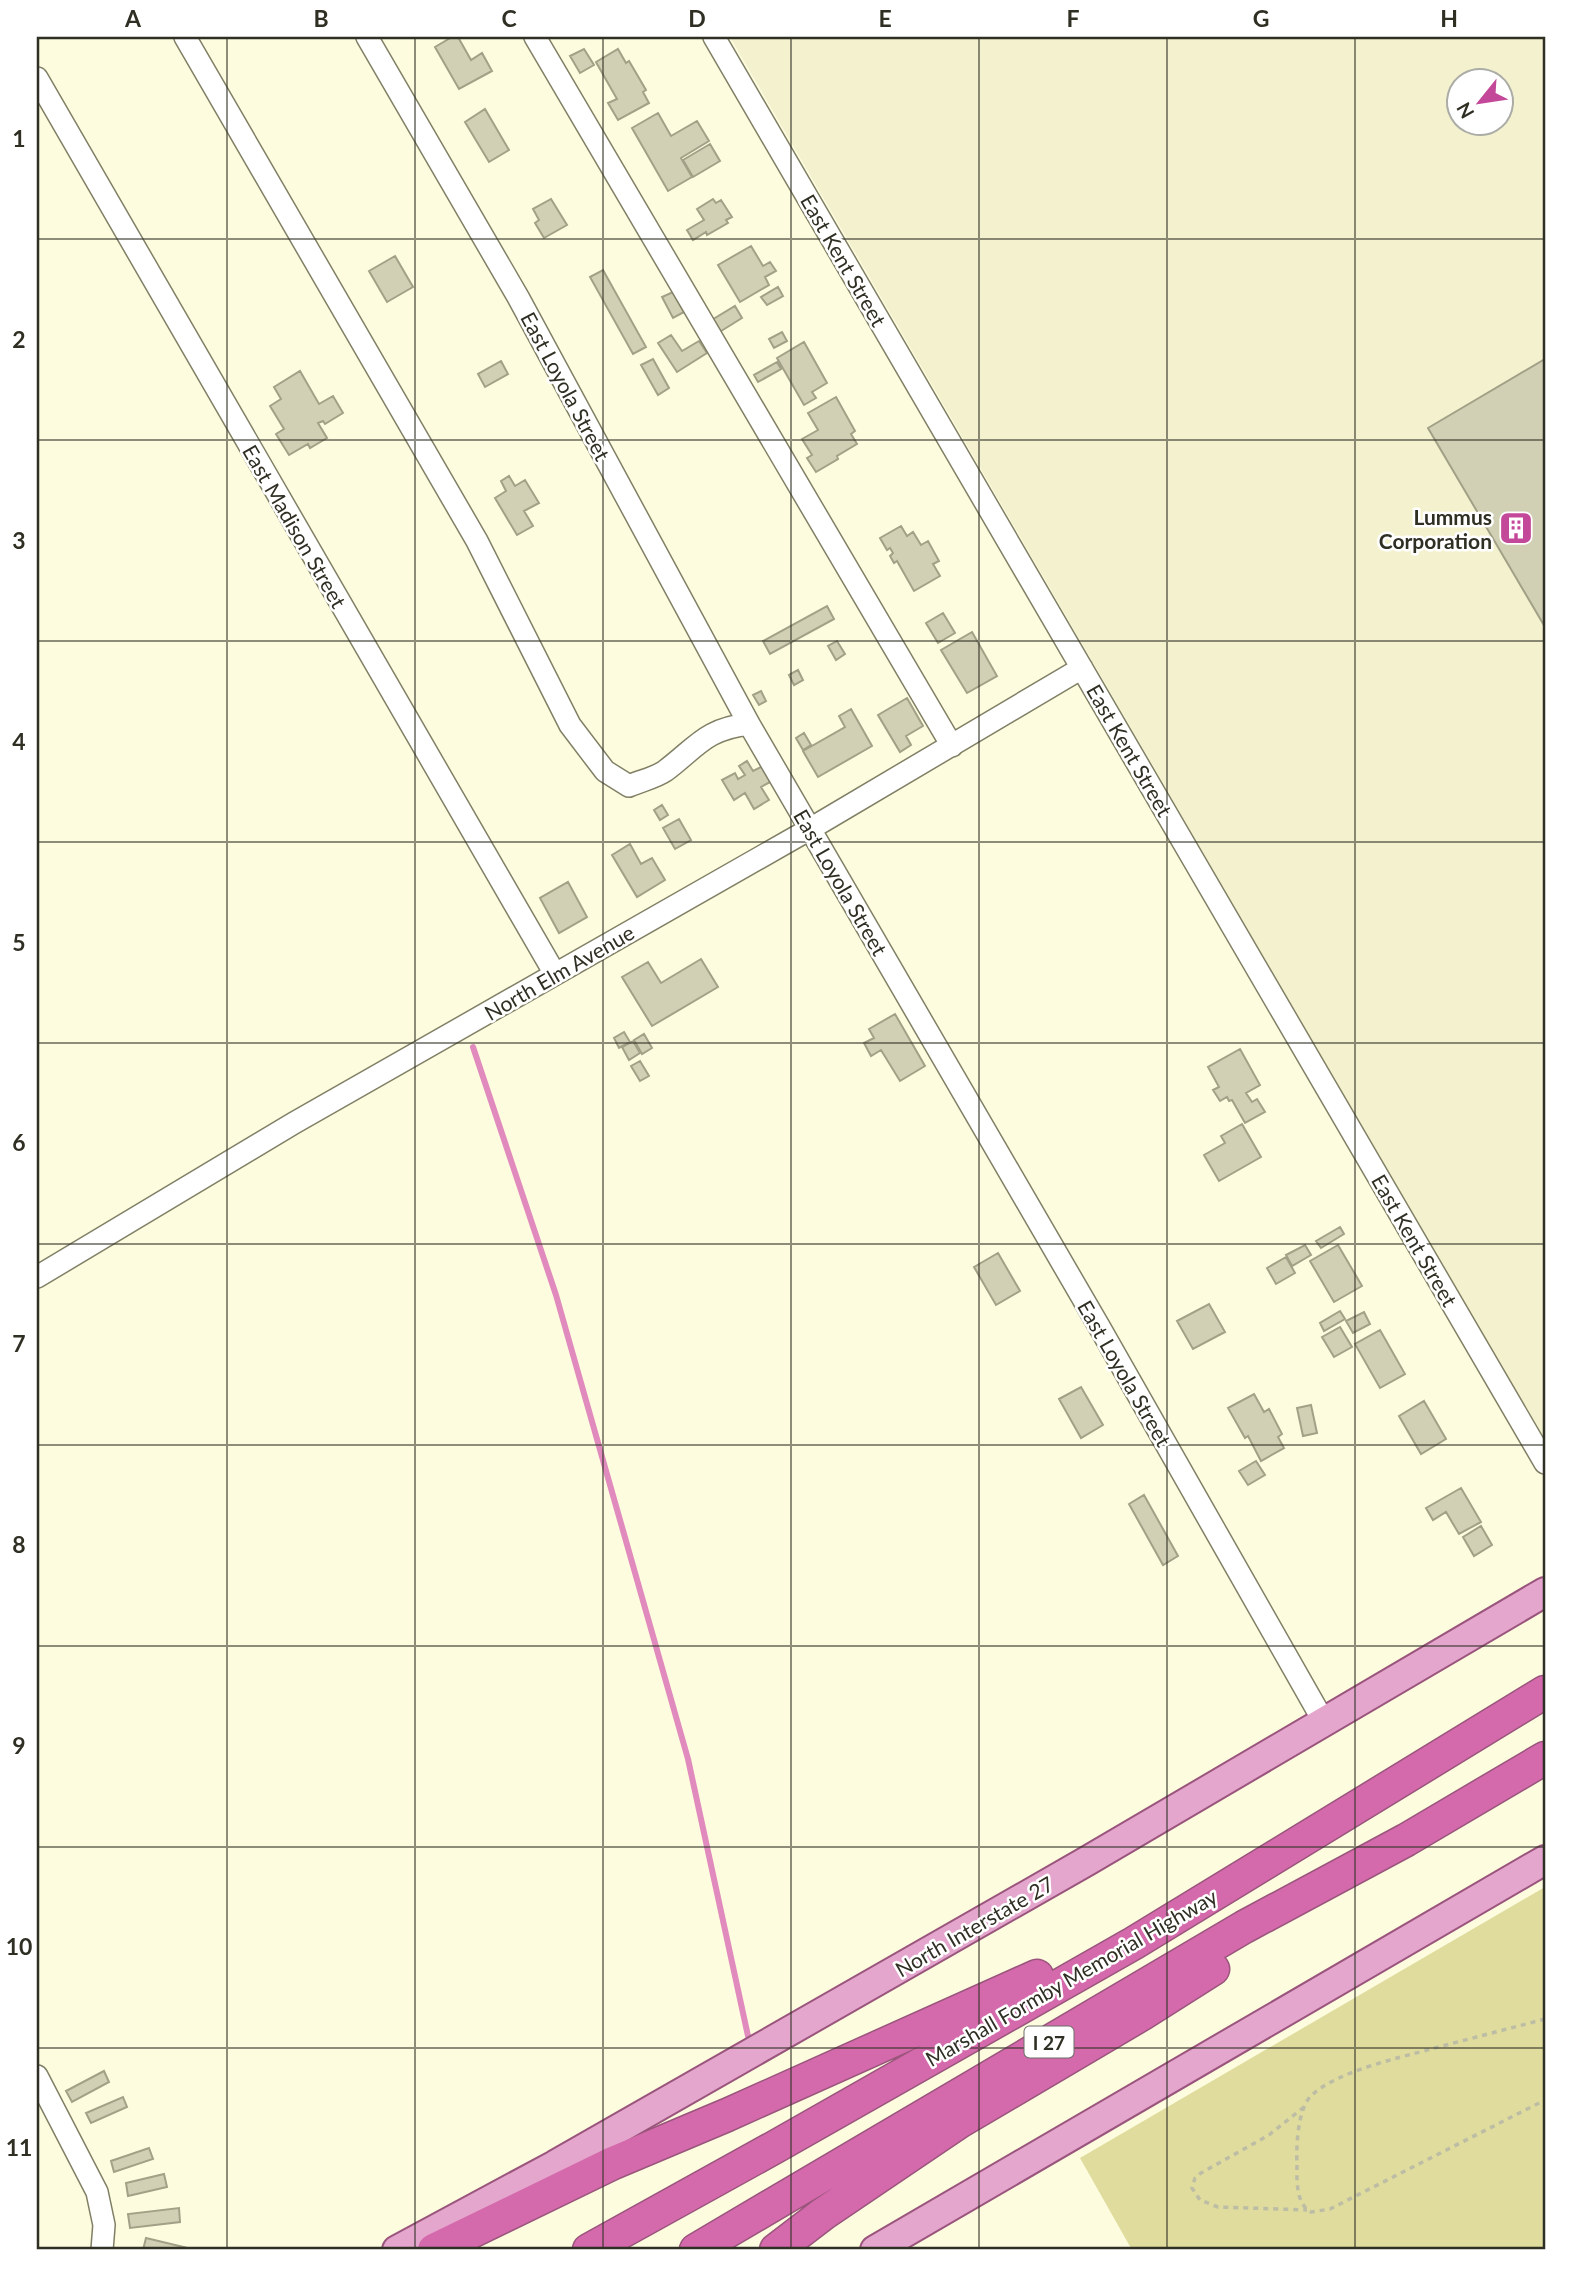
<svg xmlns="http://www.w3.org/2000/svg" width="1582" height="2287" font-family="Lato,sans-serif">
	<rect width="100%" height="100%" fill="#fdfcdf"/>
	<path fill="#f4f2ce" fill-rule="evenodd" d="M730,37H1545V1441ZM1460,80H1502V122H1460Z"/>
	<path fill="#dfdc9d" d="M1545,1887V2250H1132L1080,2158Z"/>
	<g fill="none" stroke-linecap="round" stroke-linejoin="round">
		<path stroke="#e08abd" stroke-width="6" d="M473,1047L556,1295L688,1759L748,2036"/>
	</g>
	<path fill="#d1d0b4" stroke="#a2a187" stroke-width="2" d="M452,37H458L471,60L482,53L492,71L459,89L435,47Z
		M584,49L594,65L580,73L570,56Z
		M618,49L626,63L629,61L646,90L643,92L649,103L618,120L608,103L617,99L596,62Z
		M485,109L509,150L489,162L465,122Z
		M658,113L671,136L697,121L709,141L681,158L692,177L668,191L632,128Z
		M710,144L720,161L693,177L683,160Z
		M551,199L567,225L544,238L535,223L539,220L533,209Z
		M713,199L716,203L721,200L732,217L726,220L728,223L707,235L706,232L693,240L687,230L704,220L697,209Z
		M751,246L763,266L770,262L776,271L765,277L769,285L740,302L718,265Z
		M395,256L413,287L387,302L369,271Z
		M603,270L646,347L633,354L590,277Z
		M778,287L783,296L767,305L761,297Z
		M673,292L684,312L673,318L662,297Z
		M735,306L742,318L718,333L710,321Z
		M782,332L787,341L774,348L769,339Z
		M671,335L682,351L699,341L707,353L677,372L658,343Z
		M804,342L827,383L812,392L816,398L804,405L777,358Z
		M653,359L669,388L658,395L641,365Z
		M1545,359V627L1428,428Z
		M501,361L508,374L485,387L478,374Z
		M777,362L781,369L758,382L754,375Z
		M300,371L319,404L333,396L343,413L325,424L323,421L318,423L327,438L310,448L308,444L289,455L276,434L284,429L270,406L281,399L274,387Z
		M836,397L855,431L851,434L857,444L837,456L838,459L816,472L807,458L812,455L802,439L818,430L808,413Z
		M509,476L515,486L525,480L539,503L524,511L533,526L517,535L495,498L506,491L501,481Z
		M901,526L907,536L913,532L921,545L928,541L939,561L933,564L940,576L914,591L897,561L894,563L890,556L893,553L890,548L887,550L880,538Z
		M827,606L834,619L770,654L763,641Z
		M943,613L955,633L938,643L926,623Z
		M972,632L997,676L967,693L941,650Z
		M837,641L845,654L836,660L828,646Z
		M798,670L803,680L794,685L789,675Z
		M761,691L766,701L759,705L753,695Z
		M907,698L923,726L906,736L911,745L900,752L878,715Z
		M851,709L872,746L818,777L803,751L845,727L839,716Z
		M804,733L811,745L803,750L796,738Z
		M747,761L753,771L763,766L772,781L761,787L769,800L754,809L745,793L734,800L722,780L735,773L738,779L745,775L739,766Z
		M662,805L668,815L660,820L654,810Z
		M679,819L691,840L675,849L663,828Z
		M630,844L641,864L652,858L665,880L637,897L612,855Z
		M568,882L587,917L559,933L540,898Z
		M701,959L718,987L652,1026L622,977L648,962L661,983Z
		M895,1014L925,1066L900,1081L881,1050L871,1056L864,1043L874,1038L869,1029Z
		M624,1032L630,1042L619,1048L614,1038Z
		M644,1034L652,1048L642,1054L634,1040Z
		M633,1041L640,1053L629,1060L622,1047Z
		M1240,1049L1260,1085L1246,1093L1252,1102L1257,1099L1265,1112L1245,1123L1232,1100L1229,1101L1227,1097L1220,1101L1213,1090L1219,1087L1208,1067Z
		M640,1061L649,1076L640,1081L631,1066Z
		M1242,1124L1261,1157L1219,1181L1204,1155L1225,1143L1221,1136Z
		M1340,1227L1344,1234L1321,1248L1316,1241Z
		M1305,1245L1311,1255L1292,1266L1286,1255Z
		M1338,1245L1362,1286L1334,1302L1310,1261Z
		M998,1253L1020,1291L996,1305L974,1267Z
		M1286,1257L1295,1273L1276,1284L1267,1268Z
		M1209,1304L1225,1332L1193,1349L1177,1321Z
		M1340,1311L1345,1319L1324,1331L1320,1323Z
		M1364,1312L1370,1324L1353,1333L1346,1321Z
		M1340,1327L1352,1347L1334,1357L1322,1337Z
		M1380,1330L1405,1374L1380,1388L1355,1344Z
		M1081,1387L1103,1425L1081,1438L1059,1399Z
		M1254,1394L1264,1412L1269,1409L1282,1434L1278,1437L1284,1448L1261,1461L1248,1436L1245,1438L1228,1408Z
		M1424,1401L1446,1439L1421,1454L1399,1416Z
		M1311,1405L1317,1433L1303,1436L1297,1408Z
		M1256,1461L1265,1475L1248,1485L1239,1471Z
		M1461,1488L1481,1522L1459,1534L1446,1512L1433,1520L1426,1508Z
		M1144,1495L1178,1556L1163,1565L1129,1504Z
		M1481,1526L1492,1545L1474,1556L1463,1537Z
		M104,2071L109,2082L72,2102L66,2091Z
		M123,2097L127,2107L91,2123L86,2113Z
		M149,2148L153,2159L114,2172L111,2161Z
		M164,2174L167,2187L128,2196L126,2183Z
		M179,2208L180,2222L130,2228L128,2214Z
		M146,2238L196,2250H143Z"/>
	<g fill="none" stroke-linecap="round" stroke-linejoin="round">
		<g stroke="#818066" stroke-width="24">
			<path id="minor" d="M185,37L477,541L570,725L605,771L629,786C640,781 655,778 665,771C697,747 705,729 749,724
				M367,37L518,297L749,724L1100,1328L1324,1722
				M535,37L952,746
				M714,37L1545,1463
				M37,78L555,974
				M37,1277L294,1123L810,829L1082,668
				M37,2076L97,2192L104,2225L102,2250"/>
		</g>
		<g stroke="#9a557c" stroke-width="32">
			<path id="major" d="M397,2250L555,2165L1087,1861L1545,1592
				M875,2250L1545,1860"/>
		</g>
		<g stroke="#9a557c" stroke-width="35">
			<path id="highway" d="M434,2250L613,2163L727,2115L1037,1976
				M589,2250L775,2147L1134,1943L1545,1692
				M696,2250L1244,1927L1406,1840L1545,1758
				M776,2250L823,2214L959,2122L1142,2014L1213,1969"/>
		</g>
		<path stroke="#bdbda5" stroke-width="3.5" stroke-dasharray="5 5" stroke-linecap="butt" d="M1545,2019C1507,2029 1469,2039 1431,2049C1398,2058 1335,2072 1311,2096C1298,2108 1296,2146 1297,2163C1297,2179 1295,2203 1311,2212L1330,2209L1545,2100
			M1304,2107L1269,2135L1201,2173L1195,2178L1192,2188L1200,2200L1218,2207L1307,2210"/>
		<use href="#minor" stroke="#fff" stroke-width="21"/>
		<use href="#major" stroke="#e5a6cd" stroke-width="28"/>
		<use href="#highway" stroke="#d46aac" stroke-width="32"/>
	</g>
	<path fill="none" stroke="#2f2f24" stroke-width="2" stroke-opacity="0.55" d="M227,37V2250M415,37V2250M603,37V2250M791,37V2250M979,37V2250M1167,37V2250M1355,37V2250M37,239H1545M37,440H1545M37,641H1545M37,842H1545M37,1043H1545M37,1244H1545M37,1445H1545M37,1646H1545M37,1847H1545M37,2048H1545"/>
	<defs>
		<g id="building-square" transform="scale(1.75)"><rect x="-9" y="-9" width="18" height="18" rx="4" fill="#c44899" stroke="#fff"/><path d="M-4-6H4V6H1V3H-1V6H-4ZM-2.5-4.3h1.7v1.8h-1.7ZM.8-4.3h1.7v1.8H.8ZM-2.5-1h1.7V.8h-1.7ZM.8-1h1.7V.8H.8Z" fill="#fff"/></g>
	</defs>
	<g fill-rule="evenodd">
		<use href="#building-square" x="1516" y="528"/>
	</g>
	<g text-anchor="middle" dominant-baseline="central" stroke-width="5" stroke-linejoin="round" paint-order="stroke">
		<rect fill="#fff" stroke="#6d6d66" stroke-width="2" x="1024.5" y="2026.5" width="49" height="31" rx="5"/>
		<g font-size="19" font-weight="bold" fill="#2f2f24">
			<text x="1049" y="2042">I 27</text>
		</g>
		<g font-size="21" fill="#2f2f24" stroke="#fff">
			<text transform="translate(844 260) rotate(60)">East Kent Street</text>
			<text transform="translate(566 386) rotate(62)">East Loyola Street</text>
			<text transform="translate(295 526) rotate(60)">East Madison Street</text>
			<text transform="translate(1130 750) rotate(60)">East Kent Street</text>
			<text transform="translate(841 882) rotate(60)">East Loyola Street</text>
			<text transform="translate(559 972) rotate(-30)">North Elm Avenue</text>
			<text transform="translate(1415 1240) rotate(60)">East Kent Street</text>
			<text transform="translate(1125 1373) rotate(60)">East Loyola Street</text>
			<text transform="translate(974 1926) rotate(-30)">North Interstate 27</text>
			<text transform="translate(1071 1977) rotate(-30)">Marshall Formby Memorial Highway</text>
		</g>
		<g font-size="21" font-weight="bold" fill="#2f2f24" stroke="#fff" text-anchor="end">
			<text x="1492" y="516">Lummus<tspan x="1492" dy="24">Corporation</tspan></text>
		</g>
	</g>
	<rect width="1582" height="2287" fill="none" stroke="#ffffff" stroke-width="77"/>
	<g transform="translate(1480 102) rotate(240)"><circle r="33" fill="#ffffff" stroke="#acaca7" stroke-width="2"/>
	<path d="M0-5L12 26L0 18L-12 26Z" fill="#c44899"/>
	<text y="-10" font-size="19" font-weight="bold" text-anchor="middle" fill="#2f2f24">N</text>
	</g>
	<rect x="38" y="38" width="1506" height="2210" fill="none" stroke="#2f2f24" stroke-width="2.5"/>
	<g font-size="23" text-anchor="middle" font-weight="bold" fill="#2f2f24">
		<text x="133" y="27">A</text>
		<text x="321" y="27">B</text>
		<text x="509" y="27">C</text>
		<text x="697" y="27">D</text>
		<text x="885" y="27">E</text>
		<text x="1073" y="27">F</text>
		<text x="1261" y="27">G</text>
		<text x="1449" y="27">H</text>
		<text x="19" y="147">1</text>
		<text x="19" y="348">2</text>
		<text x="19" y="549">3</text>
		<text x="19" y="750">4</text>
		<text x="19" y="951">5</text>
		<text x="19" y="1151">6</text>
		<text x="19" y="1352">7</text>
		<text x="19" y="1553">8</text>
		<text x="19" y="1754">9</text>
		<text x="19" y="1955">10</text>
		<text x="19" y="2156">11</text>
	</g>
</svg>
